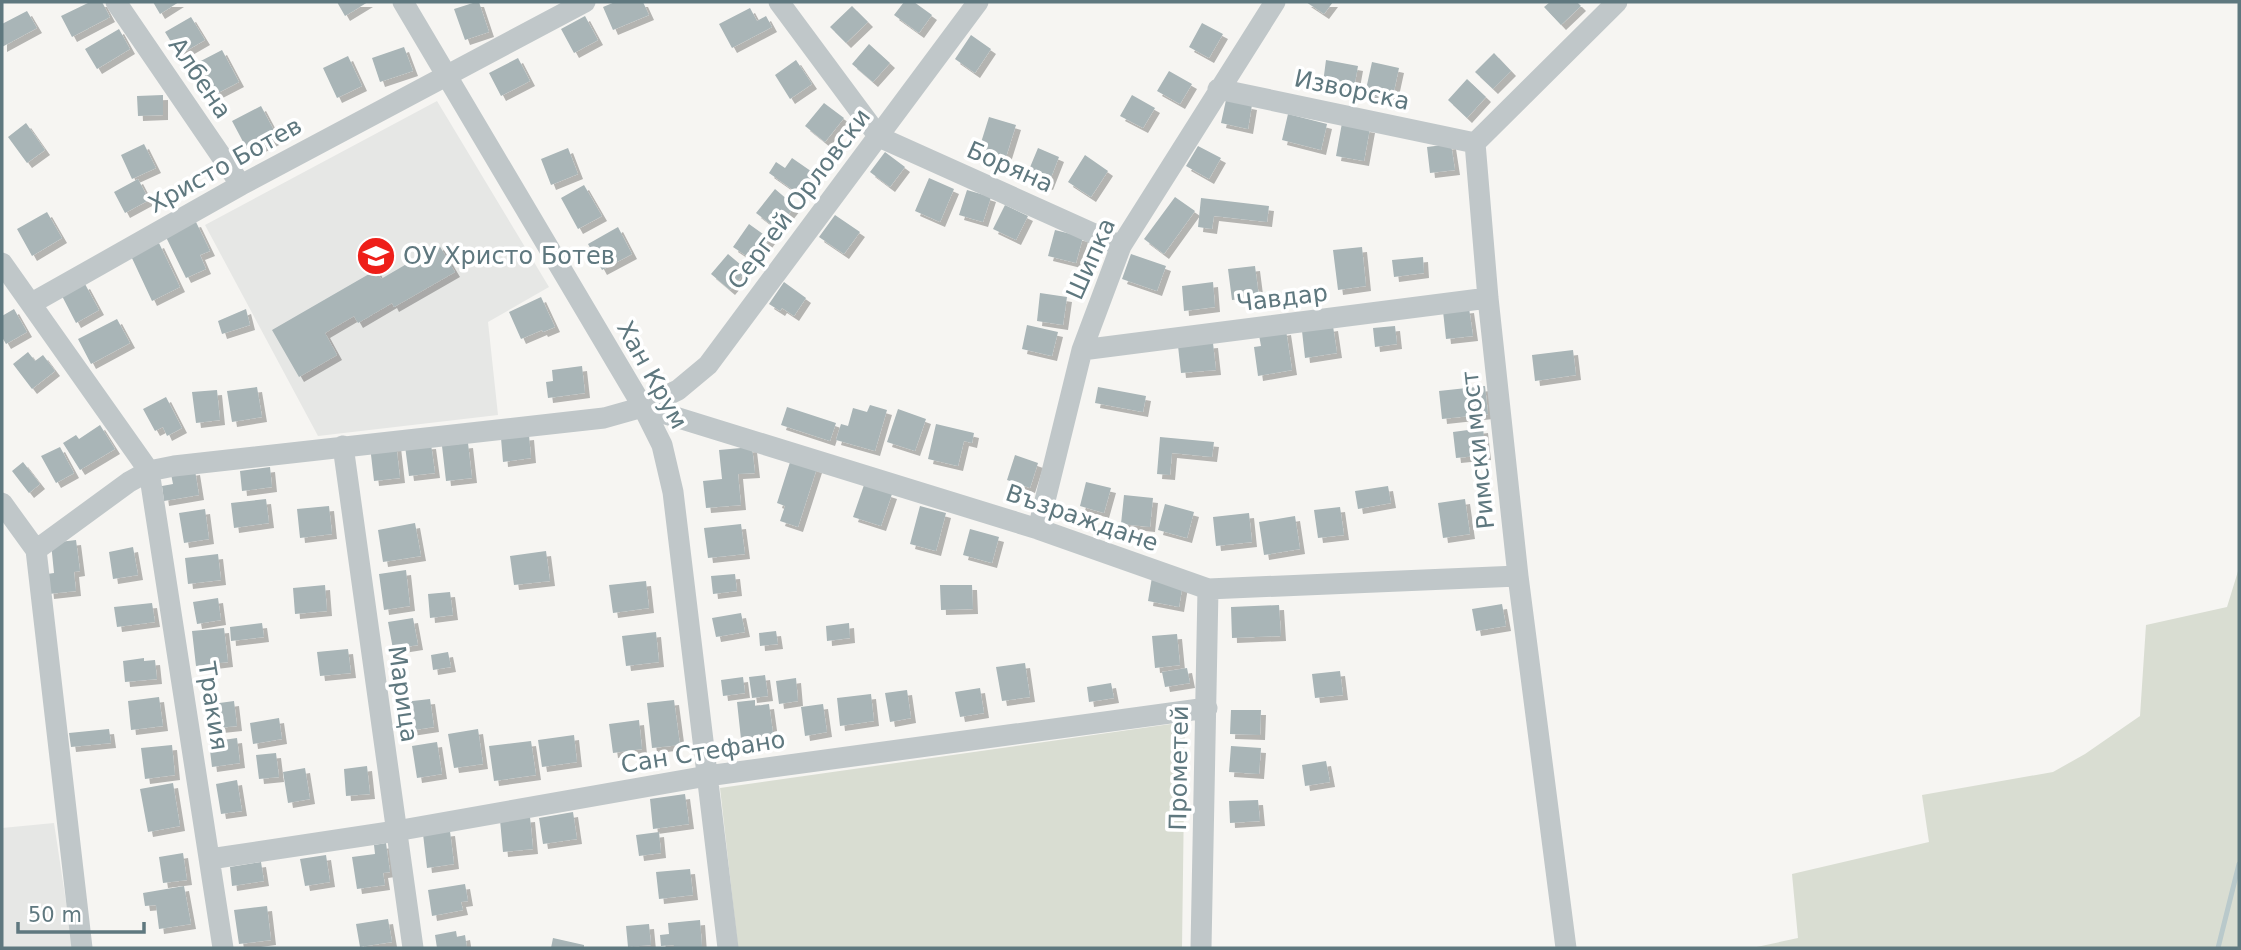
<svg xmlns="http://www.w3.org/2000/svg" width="2241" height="950" font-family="'DejaVu Sans',sans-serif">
	<defs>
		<filter id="shadow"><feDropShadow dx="5" dy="5" stdDeviation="0" flood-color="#0004"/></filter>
	</defs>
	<rect width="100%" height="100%" fill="#f6f5f2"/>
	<path fill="#e6e7e5" d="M437,101L549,287L488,322L498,415L318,436L205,225Z
		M54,823L73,948H2V828Z"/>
	<path fill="#d9ddd2" d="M2239,568V948H1752L1798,938L1792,874L1929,842L1922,795L2053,772L2085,754L2140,716L2146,625L2227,607Z
		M1185,722L1182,948H738L720,788Z"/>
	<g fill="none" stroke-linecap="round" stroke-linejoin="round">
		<path stroke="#b9c9cb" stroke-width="5" d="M2218,948L2239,864"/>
	</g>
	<path fill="#a9b5b7" filter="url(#shadow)" d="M90,2H102L110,17L72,37L61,16Z
		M153,2H179L160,14Z
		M337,2H368L345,16Z
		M476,2H479L489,32L465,40L454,9Z
		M615,2H643L649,15L613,30L603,7Z
		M904,2H914L932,15L919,33L894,15Z
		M1306,2H1333L1324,14Z
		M1550,2H1577L1581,6L1561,25L1544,7Z
		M852,6L868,22L846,43L830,27Z
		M750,8L757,21L766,16L772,27L732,48L719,24Z
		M27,11L37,28L2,47V24Z
		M585,16L598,40L574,53L561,29Z
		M191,17L205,40L179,55L165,32Z
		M1202,23L1223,34L1209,58L1189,47Z
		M119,29L130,49L97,69L85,49Z
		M971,35L991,49L975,73L955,59Z
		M869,44L890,63L873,82L852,64Z
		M404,47L413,71L380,82L372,58Z
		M222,50L239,82L212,96L195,64Z
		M1494,53L1511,71L1493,89L1475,72Z
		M348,56L362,86L337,98L323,68Z
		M518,58L530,81L501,96L489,73Z
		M796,60L812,84L790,99L775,75Z
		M1326,60L1358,66L1354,88L1323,83Z
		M1372,62L1399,68L1392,100L1365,94Z
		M1169,71L1192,84L1180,104L1157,91Z
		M1467,79L1486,97L1467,118L1448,100Z
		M163,95V115L138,116L137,96Z
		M1132,95L1155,108L1143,128L1120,116Z
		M1226,100L1252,105L1248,129L1221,123Z
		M824,103L844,118L825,142L805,126Z
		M261,106L278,138L249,153L232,121Z
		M1288,114L1327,124L1321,150L1282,140Z
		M989,117L1016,125L1006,157L979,149Z
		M26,123L45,150L27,163L8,137Z
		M1342,123L1370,128L1364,161L1336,156Z
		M144,144L156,168L132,179L121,155Z
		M1451,144L1455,170L1430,173L1427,147Z
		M1198,146L1221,158L1209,179L1186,166Z
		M568,148L578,174L551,185L541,159Z
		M1038,148L1059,157L1048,185L1026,177Z
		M885,152L905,167L890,187L870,172Z
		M1085,155L1108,171L1091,197L1068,182Z
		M792,158L818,176L803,197L769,173L776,162L785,168Z
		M929,178L954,189L940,222L915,211Z
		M138,179L149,200L125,213L114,192Z
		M584,185L602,216L578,229L561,198Z
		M775,189L795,206L777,229L756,213Z
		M967,190L991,197L983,222L959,215Z
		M1175,197L1195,211L1164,254L1144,239Z
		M1201,198L1269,206L1267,222L1214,216L1212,229L1198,227Z
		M1005,205L1028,216L1016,240L993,229Z
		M47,212L62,238L32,256L17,229Z
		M835,215L860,232L844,254L819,237Z
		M196,222L210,251L200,255L206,269L186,278L164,233Z
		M749,224L770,239L754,261L733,247Z
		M618,227L632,254L602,270L588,244Z
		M1055,230L1083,237L1076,263L1048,256Z
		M159,243L180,287L152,301L131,256Z
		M439,245L455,272L394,307L392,303L358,323L354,316L325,333L337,355L299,377L272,330L376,270L381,279Z
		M1362,247L1366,286L1338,290L1333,250Z
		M728,254L747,270L730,290L711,274Z
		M1131,254L1166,266L1157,291L1122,279Z
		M1423,257L1424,273L1394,277L1392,260Z
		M1255,266L1259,297L1232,300L1228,269Z
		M784,282L806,298L794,316L782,308L780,311L769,304Z
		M1213,282L1215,307L1184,311L1182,286Z
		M85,284L99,310L76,323L62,296Z
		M1040,293L1067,297L1063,325L1037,321Z
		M541,297L555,327L543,332L542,330L521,339L509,312Z
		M1469,308L1473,336L1446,339L1443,311Z
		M14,309L27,332L6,344L2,337V316Z
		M246,309L250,325L222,334L218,321Z
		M117,319L130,343L91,364L78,339Z
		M1027,325L1058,332L1052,356L1022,349Z
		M1333,326L1337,353L1305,358L1302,331Z
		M1395,326L1397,344L1375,347L1373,328Z
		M1286,330L1292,370L1258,376L1254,347L1261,346L1259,335Z
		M1213,343L1216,370L1181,373L1178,346Z
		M1573,350L1576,375L1535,381L1532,355Z
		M28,352L35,361L43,355L55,371L32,389L13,364Z
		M582,366L585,393L548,398L546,382L553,381L552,370Z
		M1485,386L1488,414L1442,419L1439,391Z
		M257,387L262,417L232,422L227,391Z
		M1098,387L1146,396L1143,412L1095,403Z
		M217,390L220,420L196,423L192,392Z
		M166,397L182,428L167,436L163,427L155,431L143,409Z
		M870,405L887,410L875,451L836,440L841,424L848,426L853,408L867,412Z
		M787,407L836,423L830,441L781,425Z
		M898,409L926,419L915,451L887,442Z
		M936,424L974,433L972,443L964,441L958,466L928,459Z
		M100,425L115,449L80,470L63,443L76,435L79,439Z
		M1483,428L1486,455L1456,458L1453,432Z
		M529,435L531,458L503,462L501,438Z
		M1160,437L1214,442L1212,457L1172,453L1170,475L1157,474Z
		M396,443L400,478L374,481L370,446Z
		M468,443L472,478L446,481L442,446Z
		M431,444L435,473L409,476L405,446Z
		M60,447L74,473L56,483L41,456Z
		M752,447L755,473L738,474L741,505L706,508L703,481L722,479L719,450Z
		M1015,455L1038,463L1030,488L1007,480Z
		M791,459L817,468L798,527L780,521L785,506L777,503Z
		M23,462L40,484L29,493L12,471Z
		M270,467L272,487L242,491L240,471Z
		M195,470L199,495L164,501L162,486L173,484L171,474Z
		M1086,482L1111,488L1104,513L1080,506Z
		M864,485L892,494L881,526L853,517Z
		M1388,486L1391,503L1358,509L1355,491Z
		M1124,495L1153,498L1150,527L1121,524Z
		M266,499L269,523L234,528L231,503Z
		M1465,499L1470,534L1443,538L1438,503Z
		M1165,504L1194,512L1187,538L1158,530Z
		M329,506L332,534L300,538L297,509Z
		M920,506L946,513L936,551L910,544Z
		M1340,507L1344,535L1318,538L1314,510Z
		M205,509L209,539L184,543L179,513Z
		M1249,513L1252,542L1216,546L1213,517Z
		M1295,516L1300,549L1264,555L1259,522Z
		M415,523L421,556L383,562L378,530Z
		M741,524L745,554L708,558L704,528Z
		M970,529L999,537L992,563L963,555Z
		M76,540L80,571L74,572L76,591L49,594L47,574L54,573L51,543Z
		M133,547L138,575L113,579L109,552Z
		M546,551L550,581L514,585L510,556Z
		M218,554L221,580L188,584L185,558Z
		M406,570L410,606L384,610L379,574Z
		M735,574L737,591L713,594L711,576Z
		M1152,577L1183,583L1179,607L1148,601Z
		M646,581L649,608L613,613L609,585Z
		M325,585L327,611L295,614L293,588Z
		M940,585H972L973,609L941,610Z
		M450,592L453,615L430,618L428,594Z
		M218,598L221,620L197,624L193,602Z
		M152,603L155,622L117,627L114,607Z
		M1502,604L1506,626L1476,631L1472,609Z
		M1279,605L1281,636L1232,638L1231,607Z
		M741,613L745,632L716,637L712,618Z
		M413,618L418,645L393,649L388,622Z
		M262,623L264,637L231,641L230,627Z
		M849,623L850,638L827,641L826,626Z
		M224,628L228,662L196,666L192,631Z
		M776,631L778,644L760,646L759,633Z
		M656,632L659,662L626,666L622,636Z
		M1177,634L1180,665L1155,668L1152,636Z
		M348,649L351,673L320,676L317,652Z
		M448,652L451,667L433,670L431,655Z
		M144,658V661L155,660L157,679L125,682L123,661Z
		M1025,663L1030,697L1002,701L996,667Z
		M1187,668L1190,683L1165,687L1162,672Z
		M1340,671L1343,695L1315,698L1312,674Z
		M765,675L768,696L752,698L749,677Z
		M743,677L745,693L723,696L721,680Z
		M796,678L798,701L779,704L776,681Z
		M1111,683L1114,698L1089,702L1087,687Z
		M980,688L984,713L960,717L955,692Z
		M907,690L911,718L890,722L885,693Z
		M871,694L874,721L840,726L837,698Z
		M159,697L163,726L131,730L128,701Z
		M430,699L434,727L408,731L404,702Z
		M674,700L680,745L652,748L647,703Z
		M755,700V706L769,704L774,740L753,742L752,738L741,739L737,702Z
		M234,701L237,726L209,729L205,705Z
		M823,704L827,732L805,736L801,707Z
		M1231,710H1261L1260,735L1230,734Z
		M279,718L282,739L253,744L250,723Z
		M639,720L642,749L613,753L609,724Z
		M109,729L111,743L71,747L69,733Z
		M478,729L483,764L454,768L448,734Z
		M574,735L577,762L542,767L538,740Z
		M237,738L240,763L212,767L209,742Z
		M531,741L536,775L494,781L489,746Z
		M437,742L442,774L417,778L412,746Z
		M172,745L175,775L145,779L141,748Z
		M1231,746L1261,748L1259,774L1229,772Z
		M276,753L279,777L259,779L256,755Z
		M1326,761L1330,782L1305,786L1302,765Z
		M367,766L370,794L346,796L344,769Z
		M305,768L310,799L288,803L283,772Z
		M237,780L242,811L221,814L216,784Z
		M173,783L180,826L148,832L140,789Z
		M685,794L689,824L653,829L650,799Z
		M1258,800L1260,821L1230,823L1229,801Z
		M573,812L577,839L543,844L539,818Z
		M530,817L533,849L503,852L500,820Z
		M450,831L454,864L427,868L423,834Z
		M659,832L661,853L639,856L636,835Z
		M386,843L390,872L383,873L385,885L357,889L352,857L375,854L374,845Z
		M183,853L187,880L163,883L159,857Z
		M326,855L330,882L305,886L300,859Z
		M261,862L264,881L232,886L230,867Z
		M690,869L693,895L659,899L656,872Z
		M465,884L468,901L461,902L463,910L432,916L428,890Z
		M184,886L191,924L159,929L156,905L145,906L143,893Z
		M267,906L271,940L239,944L234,910Z
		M388,919L392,942L360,947L356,924Z
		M700,920L702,947L674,948V945L661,946L660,935L669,934L668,923Z
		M649,924L651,945L628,947L626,926Z
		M456,931L457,937L465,935L467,948H437L435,935Z
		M553,938L584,945V948H551Z"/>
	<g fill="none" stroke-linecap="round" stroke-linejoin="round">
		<path stroke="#c0c7c9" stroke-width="21" d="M116,2L241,185
			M403,2L643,407L662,445L673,492L728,948
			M779,2L879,137L1121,246
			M1218,89L1475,143
			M2,263L149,471L223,948
			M32,303L241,185L585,2
			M1082,350L1488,298
			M643,407L1038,529L1208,589L1518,576
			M343,446L413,948
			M2,503L36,550L82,948
			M1038,529L1082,350L1121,246L1275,2
			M36,550L129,482L149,471L174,466L604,418L643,407L678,390L708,365L978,2
			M210,859L396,831L707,776L1207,708
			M1201,948L1208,589
			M1566,948L1518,576L1488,298L1475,143L1617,2"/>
	</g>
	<defs>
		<g id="school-disc" transform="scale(2.0125)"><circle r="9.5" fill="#ee1f19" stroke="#fff"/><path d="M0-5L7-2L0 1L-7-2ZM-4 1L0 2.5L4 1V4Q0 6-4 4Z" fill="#fff"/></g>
	</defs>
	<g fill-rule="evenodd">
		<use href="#school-disc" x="376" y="256"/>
	</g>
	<g text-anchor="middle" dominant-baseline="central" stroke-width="7" stroke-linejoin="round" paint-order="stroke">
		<g font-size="24" fill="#5f787f" stroke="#fff">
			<text transform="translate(200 78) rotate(56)">Албена</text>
			<text transform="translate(1352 90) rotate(12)">Изворска</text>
			<text transform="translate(225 165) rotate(-29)">Христо Ботев</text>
			<text transform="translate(1010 167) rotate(24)">Боряна</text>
			<text transform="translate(799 199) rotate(-53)">Сергей Орловски</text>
			<text transform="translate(1091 259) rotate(-66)">Шипка</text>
			<text transform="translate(1282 298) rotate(-7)">Чавдар</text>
			<text transform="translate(652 375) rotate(61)">Хан Крум</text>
			<text transform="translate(1478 450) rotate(-96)">Римски мост</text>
			<text transform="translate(1082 518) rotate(19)">Възраждане</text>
			<text transform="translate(403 694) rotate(82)">Марица</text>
			<text transform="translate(213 706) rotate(81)">Тракия</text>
			<text transform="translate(703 752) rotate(-9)">Сан Стефано</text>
			<text transform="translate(1179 768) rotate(-89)">Прометей</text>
		</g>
		<g font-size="24" fill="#5f787f" stroke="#fff" text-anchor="start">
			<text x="403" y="256">ОУ Христо Ботев</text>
		</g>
	</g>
	<rect width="2241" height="950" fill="none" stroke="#5f787f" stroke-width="7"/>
	<path d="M18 922v10h126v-10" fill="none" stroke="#5f787f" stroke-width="3.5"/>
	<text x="28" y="922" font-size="21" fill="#5f787f" stroke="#ffffff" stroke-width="5" paint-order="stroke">50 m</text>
</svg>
